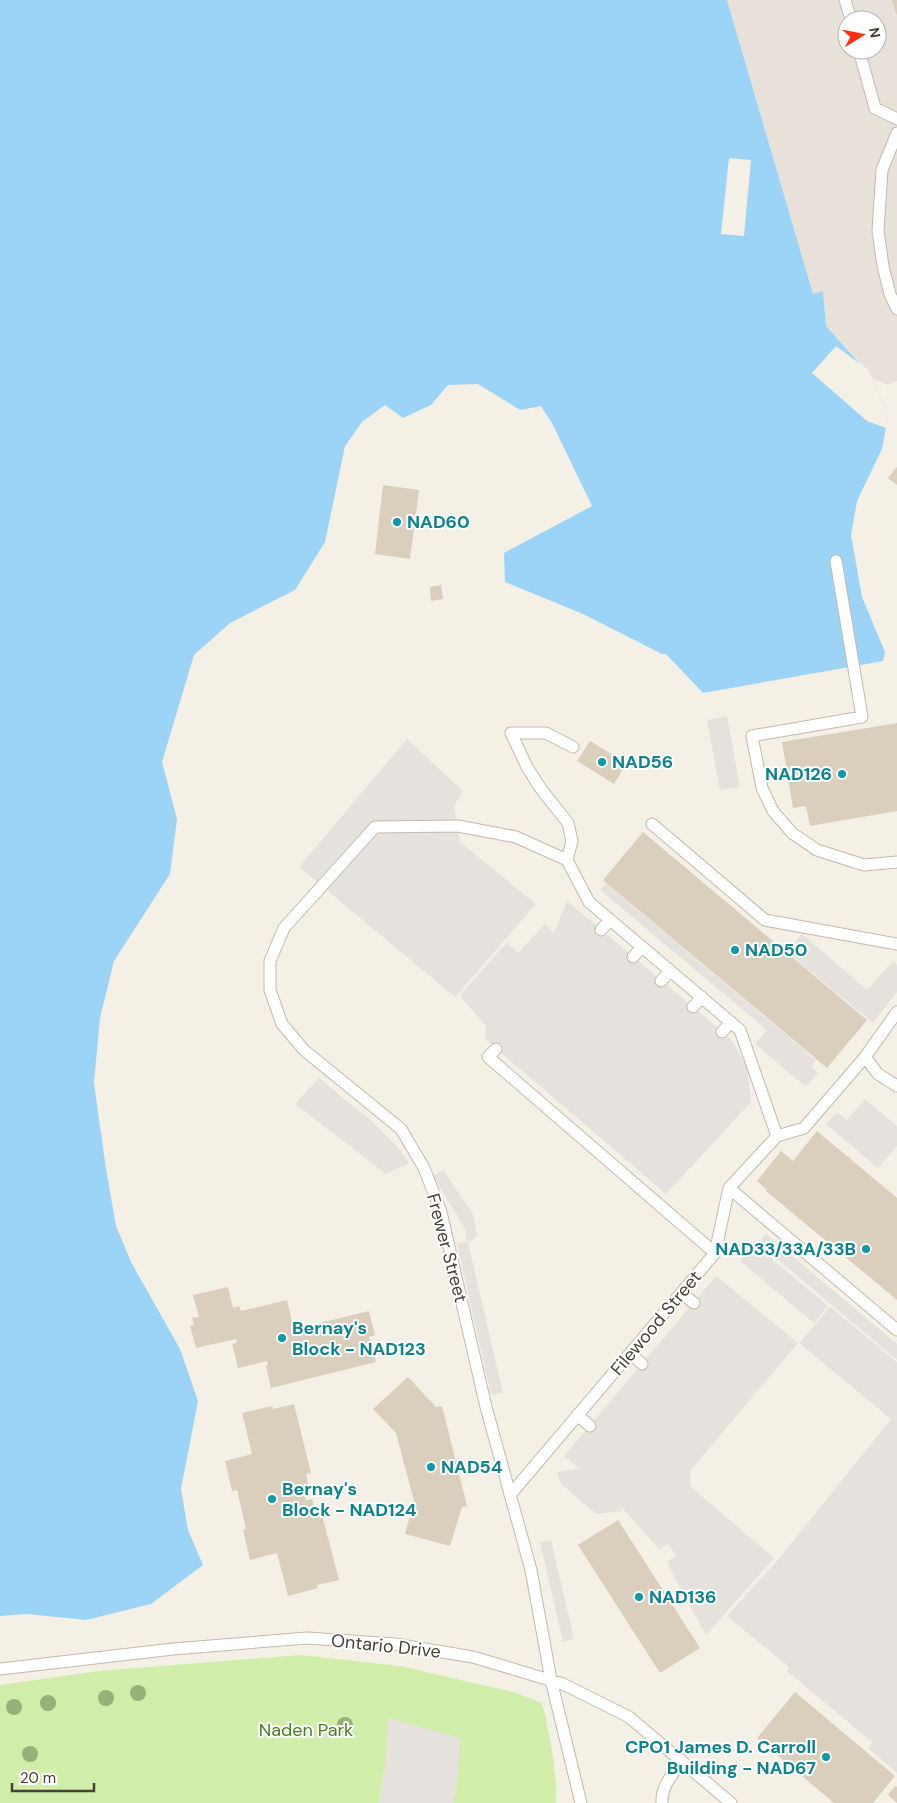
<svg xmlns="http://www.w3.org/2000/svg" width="897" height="1803" font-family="'DM Sans',sans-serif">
	<rect width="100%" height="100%" fill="#f4f0e6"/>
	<path fill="#e7e1da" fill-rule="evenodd" d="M727,0H897V381L887,385L873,378L867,369L826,326L823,292L813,294ZM847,20H877V50H847Z"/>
	<path fill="#d0edaa" d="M301,1655L400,1666L513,1692L542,1703C550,1736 557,1769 556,1803H452L389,1719L386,1760L379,1803H0V1685L98,1671Z"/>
	<path fill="#e5e2de" d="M727,716L740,787L720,790L707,720Z
		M407,739L463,791L454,806L460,842L536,904L455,997L299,867Z
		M606,883L816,1060L811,1067L818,1073L806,1087L755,1044L767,1030L600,890Z
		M567,901L730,1038L747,1066L751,1102L666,1194L485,1039L486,1026L460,996L507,942L518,953L545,924L554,933Z
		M802,934L867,990L894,960L897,965V992L873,1023L787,952Z
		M319,1078L374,1123L400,1150L409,1163L386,1174L295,1104Z
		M865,1099L897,1126V1146L878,1168L826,1124L837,1112L847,1120Z
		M443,1170L473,1214L477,1236L472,1241L468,1242L503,1393L491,1395L457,1244L467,1242L465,1229L433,1176Z
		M766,1234L897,1344V1360L758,1243Z
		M754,1244L828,1306L814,1323L740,1261Z
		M716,1276L798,1343L690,1471L691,1487L774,1558L706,1635L682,1592L667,1562L676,1556L668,1544L659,1549L617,1502L623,1511L596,1514L561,1484L557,1472L579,1469L586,1474L564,1456Z
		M830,1307L897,1362V1773L868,1748L872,1742L787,1671L789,1667L727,1616L778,1560L891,1419L799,1343Z
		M551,1540L574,1639L563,1642L540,1542Z
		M389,1718L460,1738L457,1788L453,1803H379L386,1760Z"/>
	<path fill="#9cd4f7" d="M0,0H727L813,294L823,291L826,326L872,377L888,417L882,449L857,501L851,535L862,597L885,652L883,661L703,693L666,654H662L583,614L505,582L504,553L592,506L553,425L541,406L520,410L478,384L448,385L431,405L403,418L385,405L362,422L345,446L325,542L295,590L230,623L194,655L162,762L177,819L170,874L114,961L100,1018L94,1083L106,1169L116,1226L131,1262L180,1349L198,1401L181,1489L188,1530L203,1565L151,1604L86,1620L27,1614L0,1616Z"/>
	<path fill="#f4f0e6" d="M729,158L751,160L744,236L721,234Z
		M836,346L867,369L872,377L888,417L886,428L867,421L812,373Z"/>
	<path fill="#dacebd" d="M892,0H897V14H896Z
		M897,467V485L888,478Z
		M383,485L419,490L410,559L375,554Z
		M441,585L443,599L431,601L430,587Z
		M897,723V811L810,826L806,806L793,808L782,742Z
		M590,741L627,763L614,784L577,761Z
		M643,832L867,1020L827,1068L603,880Z
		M817,1131L897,1198V1300L766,1191L767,1190L757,1181L781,1151L793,1161Z
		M228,1287L233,1308L239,1306L241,1311L287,1300L293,1326H291V1330L369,1311L375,1335L369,1337L376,1362L271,1388L266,1366L268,1365L267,1361L238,1368L232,1344L237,1343L236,1339L196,1348L190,1326L194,1325L192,1318L199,1317L193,1295Z
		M408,1377L436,1407L442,1406L467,1506L462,1507L450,1546L405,1534L414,1501L396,1433L373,1409Z
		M294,1404L311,1473L306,1474L309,1488L304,1489L306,1500L312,1499L316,1512L321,1511L339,1580L317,1585L318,1588L288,1596L277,1553L250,1560L243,1530L246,1529L237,1490L232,1491L225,1461L252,1454L242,1413L272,1406L273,1409Z
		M618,1520L700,1648L660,1673L578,1545Z
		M795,1692L895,1776L873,1803H834L757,1738Z
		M895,1786L897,1787V1803L888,1795Z"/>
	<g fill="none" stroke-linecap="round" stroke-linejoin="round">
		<g stroke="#c4baaa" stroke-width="13">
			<path id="service" d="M845,0L851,20
				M859,50L875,108L897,119
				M897,133L882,170L878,231L883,266L890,294L897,309
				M836,561L862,717L752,736L762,788L773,811L792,833L817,850L864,865L897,862
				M652,824L765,920L897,944
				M567,860L572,841L568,823L541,789L527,767L511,733H546L573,747
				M601,930L610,920
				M633,957L642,947
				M661,981L670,971
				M693,1007L702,997
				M722,1032L731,1022
				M496,1049L488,1057L715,1253
				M865,1057L878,1074L897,1086
				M729,1188L897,1330
				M681,1293L694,1303
				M630,1353L642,1364
				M577,1415L590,1426
				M510,1495L715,1253L729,1188L777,1136L804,1128L865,1057L897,1012
				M0,1669L173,1649L307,1638L395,1644L473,1657L563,1684L629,1717L731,1803
				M581,1803L551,1680L531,1570L486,1407L441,1212L424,1168L401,1129L304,1050L282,1024L270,990V961L284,928L375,827L458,826L516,837L567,860L589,902L740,1030L777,1136
				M662,1803C661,1786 673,1774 682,1761"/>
		</g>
		<use href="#service" stroke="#fff" stroke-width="11"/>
	</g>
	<g fill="#95b27a">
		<circle cx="138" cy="1693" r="8"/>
		<circle cx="106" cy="1698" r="8"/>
		<circle cx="48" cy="1703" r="8"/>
		<circle cx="14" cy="1707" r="8"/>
		<circle cx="345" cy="1725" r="8"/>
		<circle cx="30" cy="1754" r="8"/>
	</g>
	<g fill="#0f9aa8" stroke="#fff" stroke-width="2">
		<circle cx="397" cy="522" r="5"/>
		<circle cx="602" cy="762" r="5"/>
		<circle cx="842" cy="774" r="5"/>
		<circle cx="735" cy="950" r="5"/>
		<circle cx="866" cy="1249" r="5"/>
		<circle cx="282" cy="1338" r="5"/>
		<circle cx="431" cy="1467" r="5"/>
		<circle cx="272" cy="1499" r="5"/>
		<circle cx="639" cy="1597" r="5"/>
		<circle cx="826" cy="1757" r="5"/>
	</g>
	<g text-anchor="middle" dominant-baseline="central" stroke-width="4" stroke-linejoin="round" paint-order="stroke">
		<g font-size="18" font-weight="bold" fill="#0d838f" stroke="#fff" text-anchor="start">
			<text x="407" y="522">NAD60</text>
			<text x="612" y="762">NAD56</text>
			<text x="832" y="774" text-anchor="end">NAD126</text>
			<text x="745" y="950">NAD50</text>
			<text x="856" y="1249" text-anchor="end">NAD33/33A/33B</text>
			<text x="292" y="1328">Bernay's<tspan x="292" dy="21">Block - NAD123</tspan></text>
			<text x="441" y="1467">NAD54</text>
			<text x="282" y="1489">Bernay's<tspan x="282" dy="21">Block - NAD124</tspan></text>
			<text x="649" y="1597">NAD136</text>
			<text x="816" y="1747" text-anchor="end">CPO1 James D. Carroll<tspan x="816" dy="21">Building - NAD67</tspan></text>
		</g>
		<g font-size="18" fill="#484034" stroke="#fff">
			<text transform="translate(447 1248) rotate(75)">Frewer Street</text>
			<text transform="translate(656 1323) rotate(-50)">Filewood Street</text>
			<text transform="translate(386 1646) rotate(6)">Ontario Drive</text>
		</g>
		<g font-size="18" fill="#478021" stroke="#fff">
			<text x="306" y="1730">Naden Park</text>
		</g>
	</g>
	<g transform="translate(862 35) rotate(80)"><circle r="24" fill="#ffffff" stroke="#b6b3ae"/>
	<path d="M0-4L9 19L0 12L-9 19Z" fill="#ff3012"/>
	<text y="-8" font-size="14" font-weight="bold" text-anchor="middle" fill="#484034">N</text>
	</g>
	<path d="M12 1783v8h82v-8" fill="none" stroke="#484034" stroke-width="2.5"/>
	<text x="20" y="1783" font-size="15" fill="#484034" stroke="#ffffff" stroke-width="4" paint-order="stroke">20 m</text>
</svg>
